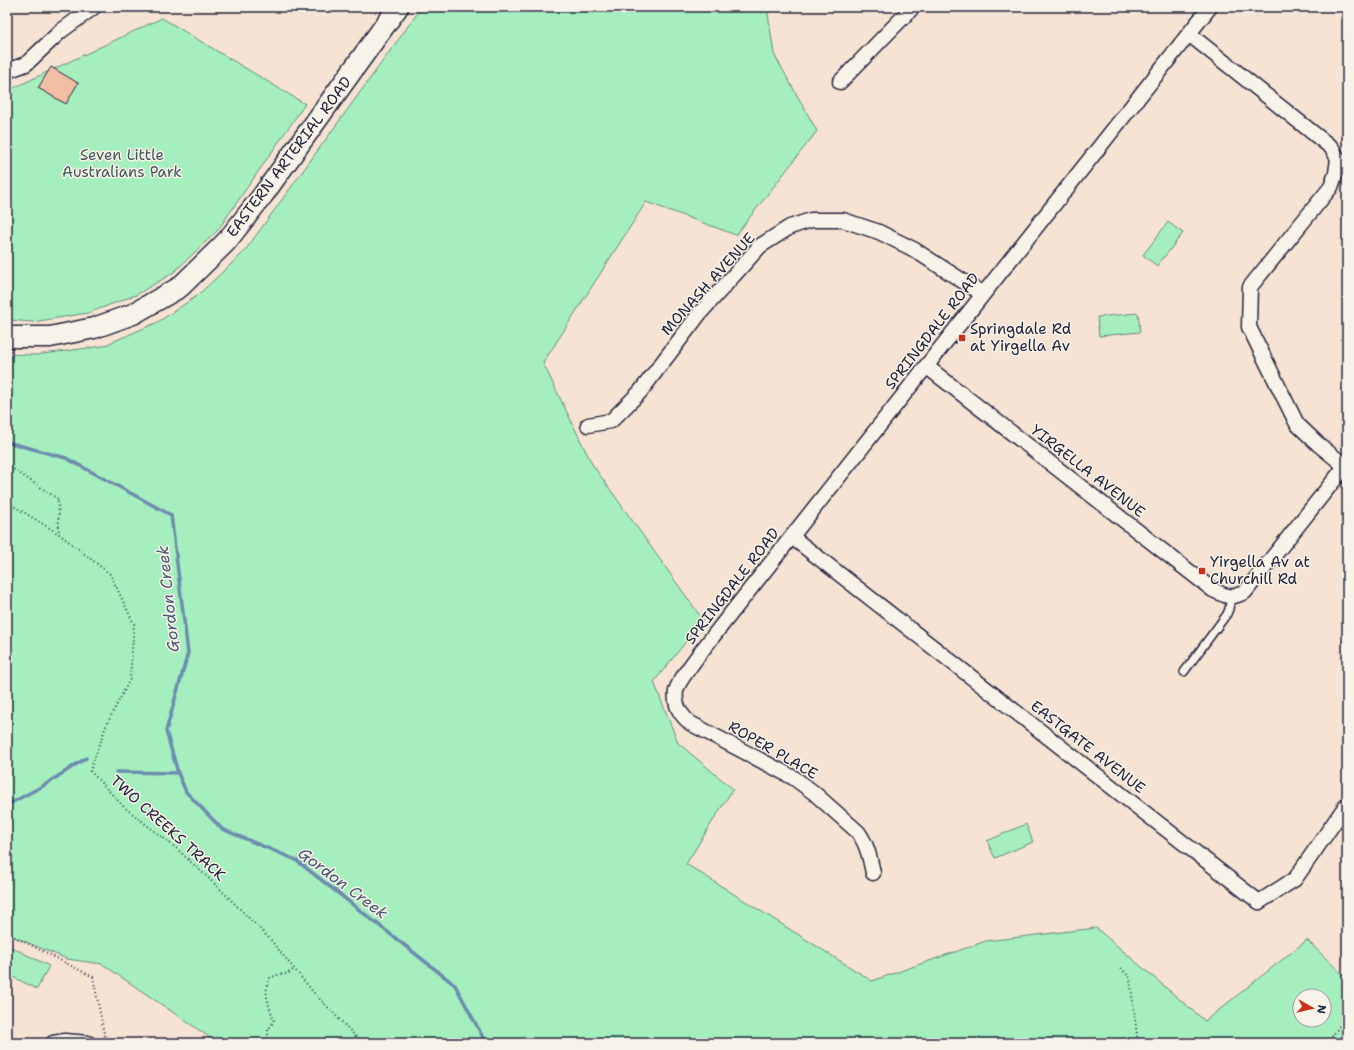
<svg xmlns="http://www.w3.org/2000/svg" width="1354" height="1050" font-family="'Shantell Sans',sans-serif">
	<rect width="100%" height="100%" fill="#f6e3d4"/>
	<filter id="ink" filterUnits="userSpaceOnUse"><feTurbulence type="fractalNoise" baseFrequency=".025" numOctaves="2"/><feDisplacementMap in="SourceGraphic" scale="8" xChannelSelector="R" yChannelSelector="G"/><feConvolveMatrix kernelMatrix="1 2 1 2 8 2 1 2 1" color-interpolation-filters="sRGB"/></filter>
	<g filter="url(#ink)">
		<path fill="#a5efbe" stroke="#64887c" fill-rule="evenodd" d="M422,7H767L774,54L817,131L736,235L646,202L543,363L592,464L703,620L654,682L678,743L733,789L686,864L872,981L986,941L1096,928L1205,1021L1307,940L1347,979V1043H218L102,964L67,959L7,934V354L36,355L103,346L158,322L198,295L244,252ZM1300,996H1324V1020H1300Z
			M162,18L305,104L217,231L173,273L136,295L88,313L33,322L7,320V91Z
			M1168,222L1183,233L1157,266L1143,255Z
			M1138,313L1140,332L1099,336L1097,317Z
			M1026,824L1033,842L995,858L987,841Z
			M7,945L49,966L37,989L7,974Z"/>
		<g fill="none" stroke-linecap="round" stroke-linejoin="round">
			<path stroke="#6c8caf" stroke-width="3.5" d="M7,442L66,458L171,515L188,653L166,731L178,773L186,792L222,829L296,860L455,985L486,1043
				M116,772L178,773
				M7,805L43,786L86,758"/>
		</g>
		<path fill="#f3bfa4" stroke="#22223b" d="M51,67L78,83L66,104L38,88Z"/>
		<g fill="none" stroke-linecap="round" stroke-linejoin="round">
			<g stroke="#22223b" stroke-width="10">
				<path id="lane" d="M1184,672L1227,614L1229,609L1231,597"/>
			</g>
			<g stroke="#22223b" stroke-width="17">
				<path id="street" d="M1189,34L1332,148L1338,159L1336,173L1331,187L1250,287L1249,327L1297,424L1318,444L1345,466
					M7,69L10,70L26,64L61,31L94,7
					M840,82L913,7
					M926,366L1213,590C1227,597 1231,599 1245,592L1347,464
					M588,425L611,421L640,392L700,313L760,246L790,227L811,220H843L879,232L913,249L983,294
					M792,537L1259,902L1295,879L1347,804
					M873,873C870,858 867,844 858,832L813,792L794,778L690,723C680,714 674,705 676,691C678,679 715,634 725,621L1210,7
					M53,1043L65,1041L88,1043"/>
			</g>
			<g stroke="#22223b" stroke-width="23">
				<path id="secondary" d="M7,337H50L94,328L133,314L180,287L226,242L263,195L398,7"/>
			</g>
			<path stroke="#22223b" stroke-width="2" stroke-dasharray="1 3" stroke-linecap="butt" d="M7,465L58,499L59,534
				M7,504L17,508L59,534L110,574L134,624L130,679L106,726L90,771L124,807L177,849L218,887L269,938L314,993L362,1043
				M7,933L93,977L106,1043
				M1121,968L1130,978L1138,1043
				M268,1043V1030L274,1021C270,1006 262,994 270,978L280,974H287L294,969
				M1327,1043L1347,1016"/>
			<use href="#lane" stroke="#f7f3e8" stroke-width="7"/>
			<use href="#street" stroke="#f7f3e8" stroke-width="14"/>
			<use href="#secondary" stroke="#f7f3e8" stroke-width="20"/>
		</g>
	</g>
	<g fill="#c8321e" stroke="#f7f3e8" stroke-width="1.5">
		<rect x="958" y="334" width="8" height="8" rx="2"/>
		<rect x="1198" y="567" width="8" height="8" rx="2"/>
	</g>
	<g text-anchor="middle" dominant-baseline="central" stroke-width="3" stroke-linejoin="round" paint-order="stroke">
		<g font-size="15" fill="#43555c" stroke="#f7f3e8">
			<text x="122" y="155">Seven Little<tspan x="122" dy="17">Australians Park</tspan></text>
		</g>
		<g font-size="15" fill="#22223b" stroke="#f7f3e8">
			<text transform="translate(289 157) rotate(-53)">EASTERN ARTERIAL ROAD</text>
			<text transform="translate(708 284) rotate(-48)">MONASH AVENUE</text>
			<text transform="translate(932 331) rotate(-52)">SPRINGDALE ROAD</text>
			<text transform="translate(1088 471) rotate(38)">YIRGELLA AVENUE</text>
			<text transform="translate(732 586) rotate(-52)">SPRINGDALE ROAD</text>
			<text transform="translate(1088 747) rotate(38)">EASTGATE AVENUE</text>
			<text transform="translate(773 750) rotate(30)">ROPER PLACE</text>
			<text transform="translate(168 828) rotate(42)">TWO CREEKS TRACK</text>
		</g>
		<g font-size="15" fill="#22223b" stroke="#f7f3e8" text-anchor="start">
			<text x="970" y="329">Springdale Rd<tspan x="970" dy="17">at Yirgella Av</tspan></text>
			<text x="1210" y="562">Yirgella Av at<tspan x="1210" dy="17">Churchill Rd</tspan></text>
		</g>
		<g font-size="16" font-style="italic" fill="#475775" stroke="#f7f3e8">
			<text transform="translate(168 599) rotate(-96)">Gordon Creek</text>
			<text transform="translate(343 883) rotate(37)">Gordon Creek</text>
		</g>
	</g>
	<rect width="1354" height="1050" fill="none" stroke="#f7f3e8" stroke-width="24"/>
	<rect x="12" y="12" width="1330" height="1026" fill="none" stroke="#22223b" stroke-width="1.5" filter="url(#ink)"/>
	<g transform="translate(1312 1008) rotate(98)"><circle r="19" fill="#f7f3e8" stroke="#a29fa3"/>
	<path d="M0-3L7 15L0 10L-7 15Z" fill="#c8321e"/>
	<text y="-6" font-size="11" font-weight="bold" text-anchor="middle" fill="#22223b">N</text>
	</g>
</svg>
